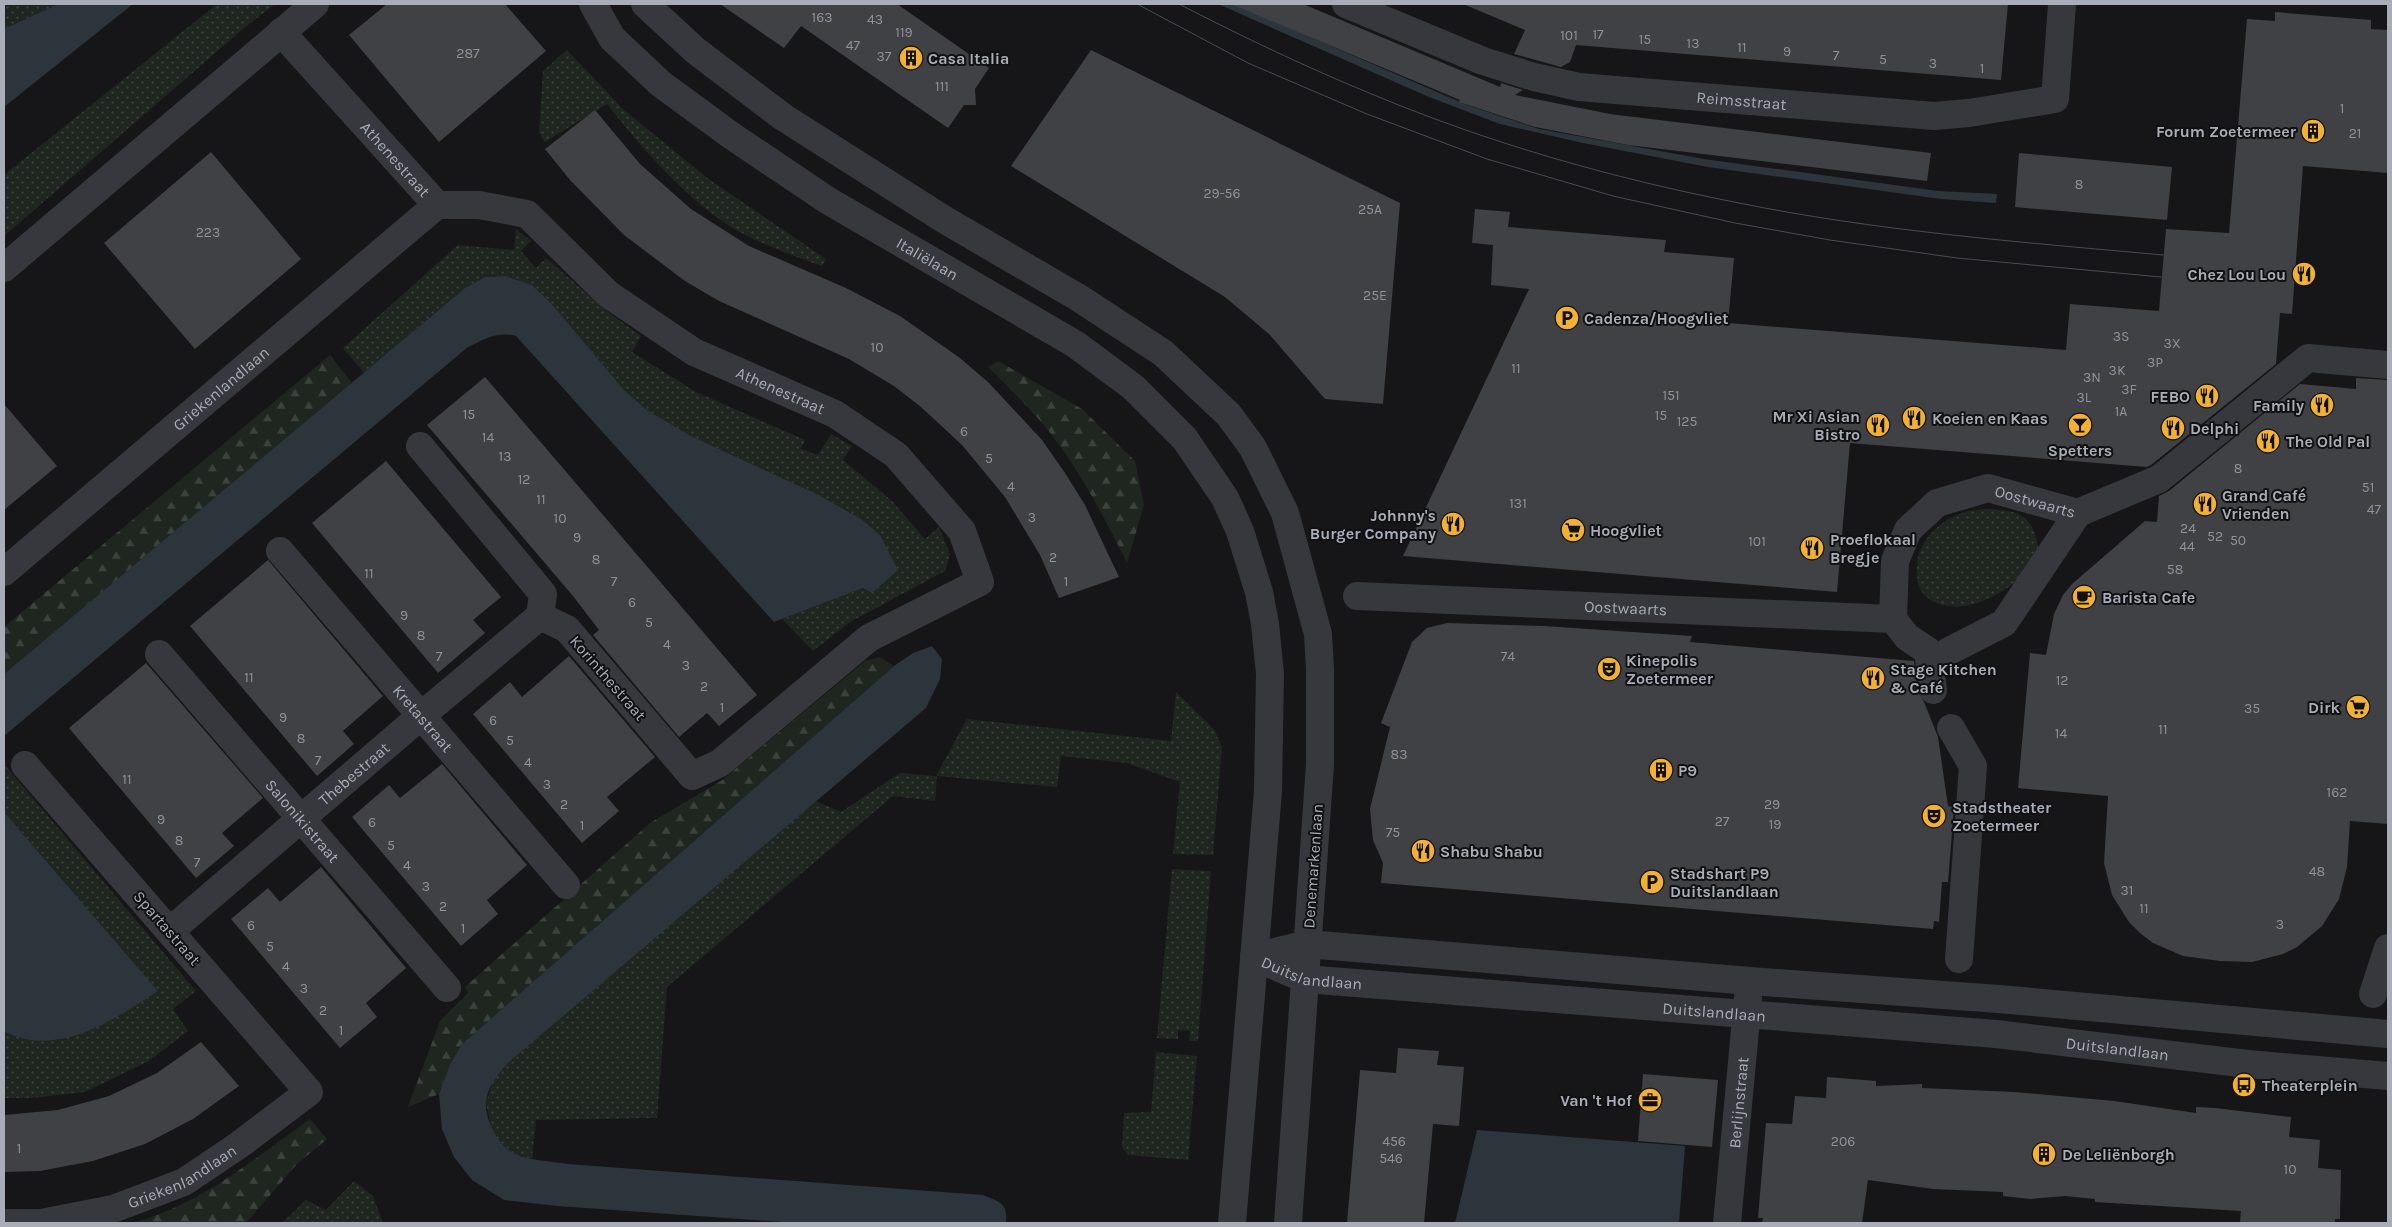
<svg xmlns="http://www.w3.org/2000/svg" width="2392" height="1227" font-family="Karla,sans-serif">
	<defs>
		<pattern id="grass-dots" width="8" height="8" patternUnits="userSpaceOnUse" patternTransform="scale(1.25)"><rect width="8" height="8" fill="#1e261f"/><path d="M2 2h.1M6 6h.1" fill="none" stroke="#3c433d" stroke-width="1.8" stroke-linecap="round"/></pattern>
		<pattern id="forest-firs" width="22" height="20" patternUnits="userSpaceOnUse" patternTransform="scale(1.25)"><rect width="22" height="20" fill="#1e261f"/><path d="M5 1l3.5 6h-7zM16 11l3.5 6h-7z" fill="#3c433d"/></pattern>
	</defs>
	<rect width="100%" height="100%" fill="#161618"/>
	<path fill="url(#grass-dots)" d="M4,4H58L4,29Z
		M217,4H275L243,29L4,236V175Z
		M567,50L624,110L710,180L826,259L822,266C791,255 757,243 728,225C680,193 643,149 607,104L545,142L539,133L543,71Z
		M516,229L531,241L521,251L536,268L546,258L607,311L641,336L632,352L696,392L805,440L801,449L818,455L831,434L852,446L843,460L892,501L925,539L939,527L950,554L945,571L850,622L813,651L782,619L863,588L861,519L819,495L691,436L647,410L624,390L551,303L532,285L505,276L485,277L465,288L364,373L343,348L458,245L514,250Z
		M1988,509C2022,511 2033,515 2039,551C2034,558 2030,567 2024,573C2002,599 1941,626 1919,587C1917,583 1917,573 1917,568C1917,541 1940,520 1965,512C1972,510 1981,510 1988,509Z
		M1176,692L1214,729L1222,747L1213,855L1173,854L1180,782L1127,763L1061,756L1057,787L937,776L935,801L893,796L667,987L657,1118L536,1120L532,1159L513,1154L493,1135L486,1103L494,1078L508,1063L816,801L841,812L900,773L936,776L967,719L1171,741Z
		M4,764L196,991L173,1009L188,1031L149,1061L85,1092L32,1098H4V1032L30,1040L158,991L4,812Z
		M1172,869L1211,871L1198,1041H1189L1190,1031L1178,1030V1039L1157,1038Z
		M1156,1052L1197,1056L1188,1160L1128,1155L1122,1148L1124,1113L1151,1112Z
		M354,1181L373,1196L383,1223H282L306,1200L326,1210Z"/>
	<path fill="url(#forest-firs)" d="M330,355L352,383L4,674V627Z
		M998,361L1082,409L1135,461L1144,505L1127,563C1108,525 1089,488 1065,453C1044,421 1015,394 988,367Z
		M880,657L894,666L462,1044L450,1064L439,1094L408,1107L440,1021L468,993L465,987L650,823L721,781L865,661Z
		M310,1119L327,1139L296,1165L246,1223H131C198,1207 255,1158 310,1119Z"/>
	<path fill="#2c353c" d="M58,4H133L4,107V29Z
		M1218,4H1234L1467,105L1539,129L1704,159L1938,191L1997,194L1996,203L1941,199L1708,167L1583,143L1500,124L1429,97Z
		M505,276L532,285L551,303L624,390L647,410L691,436L819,495L861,519L880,535L898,570L872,593L863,588L774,622L516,336C497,331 485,339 468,347L4,736V674L465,288L485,277Z
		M932,646L942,659L940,679L926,708L508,1063C498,1074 487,1087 486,1103C485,1120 499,1147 515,1154C531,1161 551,1161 568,1164L983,1195C1000,1202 1008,1203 1006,1223H797L558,1206L504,1200L472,1180L454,1157L442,1129L439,1094L450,1064L462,1044L894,666L913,653Z
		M4,812L158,991C121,1015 77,1046 30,1040C21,1039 12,1034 4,1032Z
		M1477,1130L1685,1146L1679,1223H1455Z"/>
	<path fill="#404145" d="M387,4H505L546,51L439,142L349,35Z
		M720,4H897L989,68L975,89L976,105H964L948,128L801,26L784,48Z
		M1231,4H1303L1500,87L1501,83L1523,90L1515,95L1610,114L1931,153L1927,181L1628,145L1535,127L1459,102L1460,100Z
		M1463,4H2008L2001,80L1576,45L1570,62L1561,67L1514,54L1525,30Z
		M2275,12L2371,20V29L2388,30V173L2303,166L2292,314L2280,313L2276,364L2151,465L2147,467L1850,443L1837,592L1403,556L1529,289L1491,285L1493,245L1472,243L1475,209L1510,212L1508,227L1666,240L1664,252L1734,258L1728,323L2066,350L2070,304L2159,311L2166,229L2229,233L2247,19L2275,21Z
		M1091,50L1400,203L1383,404L1325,399L1270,335L1225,297L1011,166Z
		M595,110L640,164L691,209L749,246L846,288L900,316L960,358L989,383L1042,440L1065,473L1085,505L1119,577L1059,598L1040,555L1005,497L962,445L921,407L894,386L849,359L719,301L685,281L624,235L570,180L545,149Z
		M211,152L301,259L195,349L104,243Z
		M2019,153L2172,167L2167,220L2015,207Z
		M485,377L757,695L719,726L707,713L679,737L593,635L599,630L573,596L427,425Z
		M2356,378L2388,380V824L2350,821L2347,867L2339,899L2322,926L2297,947L2283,954L2252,962L2220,961L2183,956L2153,943L2140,933L2129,922L2112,895L2104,863L2108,796L2018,788L2030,653L2046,655L2054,614L2063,595L2072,584L2145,521L2157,522L2159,496L2169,491L2300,384L2356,389Z
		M4,404L57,466L4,510Z
		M386,461L501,597L473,620L485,633L438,673L312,523Z
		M268,560L383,696L343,731L354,744L317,776L190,626Z
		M1447,623L1544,626L1692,636L1690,642L1914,661L1918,692L1924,702L1938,737L1948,806L1954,807L1948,882H1942L1939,922L1934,921L1933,929L1381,883L1383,863L1373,840L1370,809L1390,727L1381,723L1412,642L1427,628Z
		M569,656L655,757L607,797L619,811L582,843L473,714L510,682L522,697Z
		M146,663L263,798L222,833L234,846L196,878L69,728Z
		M442,764L527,865L487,900L498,914L461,946L352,817L389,785L400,798Z
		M321,867L406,968L366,1003L377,1017L340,1048L231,919L268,888L280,902Z
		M201,1042L239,1086L193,1119L145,1144L93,1161L40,1171L4,1172V1115L58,1110L109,1096L157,1073Z
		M1398,1048L1439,1051L1437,1065L1464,1067L1459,1126L1433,1124L1424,1223H1347L1360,1070L1396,1073Z
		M1643,1074L1718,1080L1712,1147L1638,1141Z
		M1827,1077L1876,1081V1086L1922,1084V1088L2014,1092L2114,1101L2196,1113V1107L2215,1108L2291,1117L2289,1137L2320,1140L2318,1168L2341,1170L2340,1219H2335V1223H2240L2241,1211L2095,1202V1199L2065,1196L2030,1199L2003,1196V1192L1933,1189L1868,1180L1862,1223H1762L1763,1218H1758L1766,1123L1792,1124L1795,1096L1826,1098Z"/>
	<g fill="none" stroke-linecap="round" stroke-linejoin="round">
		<g stroke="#37383d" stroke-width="28">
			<path id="s1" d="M1357,596L1893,619L1895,561L1908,530L1937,503L1988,488L2078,513L2159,479L2308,358L2388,365"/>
			<path d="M1893,619L1907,637L1928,651L1933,690"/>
			<path d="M1949,651L2004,623L2078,513"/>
			<path d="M1951,728L1973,766L1959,959"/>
			<path d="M2373,994L2388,948"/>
		</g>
		<g stroke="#37383d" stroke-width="28">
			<path id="s2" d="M1346,4L1483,61L1534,77L1579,87L1934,116L1969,113L2055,99L2062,4"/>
			<path id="s3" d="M281,32L437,205H479L527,214L608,294L694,352L835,414L896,455L962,531L980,582L869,638L720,763L692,776L567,629L540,616"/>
			<path d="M4,268L315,4"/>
			<path d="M420,446L543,594L540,616"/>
			<path id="s4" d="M280,551L566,885"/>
			<path id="s5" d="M4,572L437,205"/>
			<path id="s6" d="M159,654L447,988"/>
			<path id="s7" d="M170,931L422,715L540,616"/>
			<path id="s8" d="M1254,957L1305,979L1996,1034L2248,1064L2388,1076"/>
			<path d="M1254,957L1307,944L1750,981L1999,999L2388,1034"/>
			<path id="s9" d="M7,1223H41L113,1209L184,1182L239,1145L309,1092L25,765"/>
			<path id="s10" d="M1727,1223L1748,998"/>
		</g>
		<g stroke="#37383d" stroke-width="28">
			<path id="s11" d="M593,4L612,38L661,84L732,136L827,200L1075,344L1133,387L1185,439L1225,498L1240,531L1259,592L1265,624L1270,674L1268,791L1232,1223"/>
			<path d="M645,4L696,51L783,117L945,220L1079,298L1163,353L1229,415L1253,448L1285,513L1318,634L1320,670V764L1288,1223"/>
		</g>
		<path stroke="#4a4c52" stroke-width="1" d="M1137,4L1248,63L1367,114L1487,159L1613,196L1735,223L1830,240L1957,258L2161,277
			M1179,4C1243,37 1308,68 1374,95C1489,143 1612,178 1734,202C1875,231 2020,242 2163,255"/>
	</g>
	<defs>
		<g id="building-disc" transform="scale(1.25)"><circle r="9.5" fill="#f2b134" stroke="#111113"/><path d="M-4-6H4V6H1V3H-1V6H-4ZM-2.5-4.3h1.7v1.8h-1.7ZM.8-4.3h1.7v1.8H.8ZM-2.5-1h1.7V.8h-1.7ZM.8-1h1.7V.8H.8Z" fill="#111"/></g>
		<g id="restaurant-disc" transform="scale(1.25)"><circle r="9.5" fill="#f2b134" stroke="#111113"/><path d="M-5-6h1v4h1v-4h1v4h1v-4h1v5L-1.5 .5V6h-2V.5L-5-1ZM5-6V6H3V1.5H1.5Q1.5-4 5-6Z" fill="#111"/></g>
		<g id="parking-disc" transform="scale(1.25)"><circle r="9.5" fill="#f2b134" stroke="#111113"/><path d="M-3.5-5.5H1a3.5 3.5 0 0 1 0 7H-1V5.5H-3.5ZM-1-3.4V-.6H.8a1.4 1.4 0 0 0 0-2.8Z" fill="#111"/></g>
		<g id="bar-disc" transform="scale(1.25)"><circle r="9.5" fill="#f2b134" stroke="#111113"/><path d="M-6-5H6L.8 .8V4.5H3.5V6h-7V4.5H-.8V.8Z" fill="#111"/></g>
		<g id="supermarket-disc" transform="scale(1.25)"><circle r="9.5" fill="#f2b134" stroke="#111113"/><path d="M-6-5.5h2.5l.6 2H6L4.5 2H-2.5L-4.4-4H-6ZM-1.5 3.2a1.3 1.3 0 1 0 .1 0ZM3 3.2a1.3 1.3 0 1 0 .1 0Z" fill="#111"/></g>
		<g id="cafe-disc" transform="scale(1.25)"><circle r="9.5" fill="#f2b134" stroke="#111113"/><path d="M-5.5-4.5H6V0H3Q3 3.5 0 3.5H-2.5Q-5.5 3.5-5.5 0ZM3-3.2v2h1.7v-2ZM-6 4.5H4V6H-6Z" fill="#111"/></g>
		<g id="theatre-disc" transform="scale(1.25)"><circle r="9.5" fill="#f2b134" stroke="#111113"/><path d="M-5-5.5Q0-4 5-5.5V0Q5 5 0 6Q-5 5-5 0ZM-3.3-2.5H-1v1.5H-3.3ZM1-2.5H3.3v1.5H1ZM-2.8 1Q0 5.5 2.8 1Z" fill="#111"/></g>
		<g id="bus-disc" transform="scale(1.25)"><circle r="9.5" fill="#f2b134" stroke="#111113"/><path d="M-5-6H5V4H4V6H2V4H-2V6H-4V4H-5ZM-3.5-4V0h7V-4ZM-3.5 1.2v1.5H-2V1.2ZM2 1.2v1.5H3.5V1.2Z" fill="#111"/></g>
		<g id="office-disc" transform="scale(1.25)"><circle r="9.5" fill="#f2b134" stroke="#111113"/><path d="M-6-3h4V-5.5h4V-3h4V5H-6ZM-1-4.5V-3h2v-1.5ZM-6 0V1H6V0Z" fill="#111"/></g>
	</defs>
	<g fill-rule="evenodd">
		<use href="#building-disc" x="911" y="58"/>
		<use href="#building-disc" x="2313" y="131"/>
		<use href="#restaurant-disc" x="2304" y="274"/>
		<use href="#parking-disc" x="1567" y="318"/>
		<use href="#restaurant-disc" x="2207" y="396"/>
		<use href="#restaurant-disc" x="2322" y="405"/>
		<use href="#restaurant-disc" x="1914" y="418"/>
		<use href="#restaurant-disc" x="1878" y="425"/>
		<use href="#bar-disc" x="2080" y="425"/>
		<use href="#restaurant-disc" x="2173" y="428"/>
		<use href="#restaurant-disc" x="2268" y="441"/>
		<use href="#restaurant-disc" x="2205" y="504"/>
		<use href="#restaurant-disc" x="1453" y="524"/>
		<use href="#supermarket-disc" x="1573" y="530"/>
		<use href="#restaurant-disc" x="1812" y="548"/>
		<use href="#cafe-disc" x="2084" y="597"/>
		<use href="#theatre-disc" x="1609" y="669"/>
		<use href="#restaurant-disc" x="1873" y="678"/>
		<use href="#supermarket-disc" x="2358" y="707"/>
		<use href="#building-disc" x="1661" y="770"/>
		<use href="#theatre-disc" x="1934" y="816"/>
		<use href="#restaurant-disc" x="1423" y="851"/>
		<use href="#parking-disc" x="1652" y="882"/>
		<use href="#bus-disc" x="2244" y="1085"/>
		<use href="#office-disc" x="1650" y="1100"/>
		<use href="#building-disc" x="2044" y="1154"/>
	</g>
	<g text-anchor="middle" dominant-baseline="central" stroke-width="4" stroke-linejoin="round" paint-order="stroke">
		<g font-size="14" fill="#8e929b">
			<text x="822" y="17">163</text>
			<text x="875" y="19">43</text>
			<text x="904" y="32">119</text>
			<text x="1598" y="34">17</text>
			<text x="1569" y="35">101</text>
			<text x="1645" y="39">15</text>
			<text x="1693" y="43">13</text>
			<text x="853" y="45">47</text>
			<text x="1742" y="47">11</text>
			<text x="1787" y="51">9</text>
			<text x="468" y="53">287</text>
			<text x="1836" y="55">7</text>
			<text x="884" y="56">37</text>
			<text x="1883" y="59">5</text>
			<text x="1933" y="63">3</text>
			<text x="1982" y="68">1</text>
			<text x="942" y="86">111</text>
			<text x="2342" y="108">1</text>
			<text x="2355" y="133">21</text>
			<text x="2079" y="184">8</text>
			<text x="1222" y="193">29-56</text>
			<text x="1370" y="209">25A</text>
			<text x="208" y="232">223</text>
			<text x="1375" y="295">25E</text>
			<text x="2121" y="336">3S</text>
			<text x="2172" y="343">3X</text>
			<text x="877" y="347">10</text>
			<text x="2155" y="362">3P</text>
			<text x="1516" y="368">11</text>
			<text x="2117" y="370">3K</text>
			<text x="2092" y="377">3N</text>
			<text x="2129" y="389">3F</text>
			<text x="1671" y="395">151</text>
			<text x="2084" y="397">3L</text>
			<text x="2121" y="411">1A</text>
			<text x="469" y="414">15</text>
			<text x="1661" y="415">15</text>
			<text x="1687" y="421">125</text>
			<text x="964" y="431">6</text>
			<text x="488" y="437">14</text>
			<text x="505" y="456">13</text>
			<text x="989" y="458">5</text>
			<text x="2238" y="468">8</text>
			<text x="524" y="479">12</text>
			<text x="1011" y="486">4</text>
			<text x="2368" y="487">51</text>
			<text x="541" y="499">11</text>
			<text x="1518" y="503">131</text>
			<text x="2374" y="509">47</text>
			<text x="1032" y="517">3</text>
			<text x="560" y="518">10</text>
			<text x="2188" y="528">24</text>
			<text x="2215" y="536">52</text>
			<text x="577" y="537">9</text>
			<text x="2238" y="540">50</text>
			<text x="1757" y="541">101</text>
			<text x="2187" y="546">44</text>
			<text x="1053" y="557">2</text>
			<text x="596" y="559">8</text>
			<text x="2175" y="569">58</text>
			<text x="369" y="573">11</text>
			<text x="614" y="581">7</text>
			<text x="1066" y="581">1</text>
			<text x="632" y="602">6</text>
			<text x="404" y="615">9</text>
			<text x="649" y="622">5</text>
			<text x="421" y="635">8</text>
			<text x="667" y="644">4</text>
			<text x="439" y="656">7</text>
			<text x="1508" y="656">74</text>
			<text x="686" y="665">3</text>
			<text x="249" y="677">11</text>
			<text x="2062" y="680">12</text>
			<text x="704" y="686">2</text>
			<text x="722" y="707">1</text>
			<text x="2252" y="708">35</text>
			<text x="283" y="717">9</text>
			<text x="493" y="720">6</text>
			<text x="2163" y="729">11</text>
			<text x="2061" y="733">14</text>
			<text x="301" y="738">8</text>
			<text x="510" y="740">5</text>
			<text x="1399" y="754">83</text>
			<text x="318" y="760">7</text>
			<text x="528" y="762">4</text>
			<text x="127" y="779">11</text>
			<text x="547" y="784">3</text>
			<text x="2337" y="792">162</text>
			<text x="564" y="804">2</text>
			<text x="1772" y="804">29</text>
			<text x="161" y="819">9</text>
			<text x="1722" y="821">27</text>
			<text x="372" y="822">6</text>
			<text x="1775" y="824">19</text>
			<text x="582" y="825">1</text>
			<text x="1393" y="832">75</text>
			<text x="179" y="840">8</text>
			<text x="391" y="845">5</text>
			<text x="197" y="862">7</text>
			<text x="407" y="865">4</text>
			<text x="2317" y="871">48</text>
			<text x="426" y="886">3</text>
			<text x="2127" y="890">31</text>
			<text x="443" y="906">2</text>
			<text x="2144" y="908">11</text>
			<text x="2280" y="924">3</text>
			<text x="251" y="925">6</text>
			<text x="463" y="928">1</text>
			<text x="270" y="946">5</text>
			<text x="286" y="966">4</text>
			<text x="304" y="988">3</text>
			<text x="323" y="1010">2</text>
			<text x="341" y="1030">1</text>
			<text x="1394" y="1141">456</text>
			<text x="1843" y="1141">206</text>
			<text x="19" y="1148">1</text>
			<text x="1391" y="1158">546</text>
			<text x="2290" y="1169">10</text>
		</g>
		<g font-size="16" font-weight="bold" fill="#a8adb8" stroke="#111113" text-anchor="start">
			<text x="928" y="58">Casa Italia</text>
			<text x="2296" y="131" text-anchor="end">Forum Zoetermeer</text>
			<text x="2286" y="274" text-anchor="end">Chez Lou Lou</text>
			<text x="1584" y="318">Cadenza/Hoogvliet</text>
			<text x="2190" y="396" text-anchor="end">FEBO</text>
			<text x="2304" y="405" text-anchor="end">Family</text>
			<text x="1860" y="416" text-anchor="end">Mr Xi Asian<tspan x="1860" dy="18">Bistro</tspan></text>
			<text x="1932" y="418">Koeien en Kaas</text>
			<text x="2190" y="428">Delphi</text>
			<text x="2286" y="441">The Old Pal</text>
			<text x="2080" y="450" text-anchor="middle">Spetters</text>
			<text x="2222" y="495">Grand Café<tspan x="2222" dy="18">Vrienden</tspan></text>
			<text x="1436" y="515" text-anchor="end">Johnny's<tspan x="1436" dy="18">Burger Company</tspan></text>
			<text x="1590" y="530">Hoogvliet</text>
			<text x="1830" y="539">Proeflokaal<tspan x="1830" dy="18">Bregje</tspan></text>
			<text x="2102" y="597">Barista Cafe</text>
			<text x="1626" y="660">Kinepolis<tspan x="1626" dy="18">Zoetermeer</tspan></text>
			<text x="1890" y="669">Stage Kitchen<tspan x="1890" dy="18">&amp; Café</tspan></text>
			<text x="2340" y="707" text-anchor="end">Dirk</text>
			<text x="1678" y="770">P9</text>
			<text x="1952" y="807">Stadstheater<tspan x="1952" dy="18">Zoetermeer</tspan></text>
			<text x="1440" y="851">Shabu Shabu</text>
			<text x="1670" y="873">Stadshart P9<tspan x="1670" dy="18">Duitslandlaan</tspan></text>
			<text x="2262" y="1085">Theaterplein</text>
			<text x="1632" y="1100" text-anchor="end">Van 't Hof</text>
			<text x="2062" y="1154">De Leliënborgh</text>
		</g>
		<g font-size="16" fill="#a8adb8" stroke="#111113">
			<text stroke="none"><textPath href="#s2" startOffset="411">Reimsstraat</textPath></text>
			<text stroke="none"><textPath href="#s3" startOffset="171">Athenestraat</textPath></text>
			<text stroke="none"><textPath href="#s11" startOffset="425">Italiëlaan</textPath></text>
			<text stroke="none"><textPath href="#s5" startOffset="284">Griekenlandlaan</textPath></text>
			<text stroke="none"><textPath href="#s3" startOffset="636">Athenestraat</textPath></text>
			<text stroke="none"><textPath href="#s1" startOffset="770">Oostwaarts</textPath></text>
			<text stroke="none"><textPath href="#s1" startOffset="269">Oostwaarts</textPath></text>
			<text transform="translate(608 678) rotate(49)">Korinthestraat</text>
			<text stroke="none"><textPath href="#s4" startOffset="220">Kretastraat</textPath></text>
			<text stroke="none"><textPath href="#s7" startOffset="242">Thebestraat</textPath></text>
			<text stroke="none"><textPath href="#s6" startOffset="220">Salonikistraat</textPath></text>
			<text transform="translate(1313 866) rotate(-86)">Denemarkenlaan</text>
			<text transform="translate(167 928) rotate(49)">Spartastraat</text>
			<text stroke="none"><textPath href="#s8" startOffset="61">Duitslandlaan</textPath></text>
			<text stroke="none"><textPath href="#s8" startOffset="466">Duitslandlaan</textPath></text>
			<text stroke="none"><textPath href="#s8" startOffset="871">Duitslandlaan</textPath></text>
			<text stroke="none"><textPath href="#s10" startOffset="121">Berlijnstraat</textPath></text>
			<text stroke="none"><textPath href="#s9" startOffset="184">Griekenlandlaan</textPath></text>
		</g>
	</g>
	<rect width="2392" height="1227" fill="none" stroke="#a8adb8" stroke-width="10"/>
</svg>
